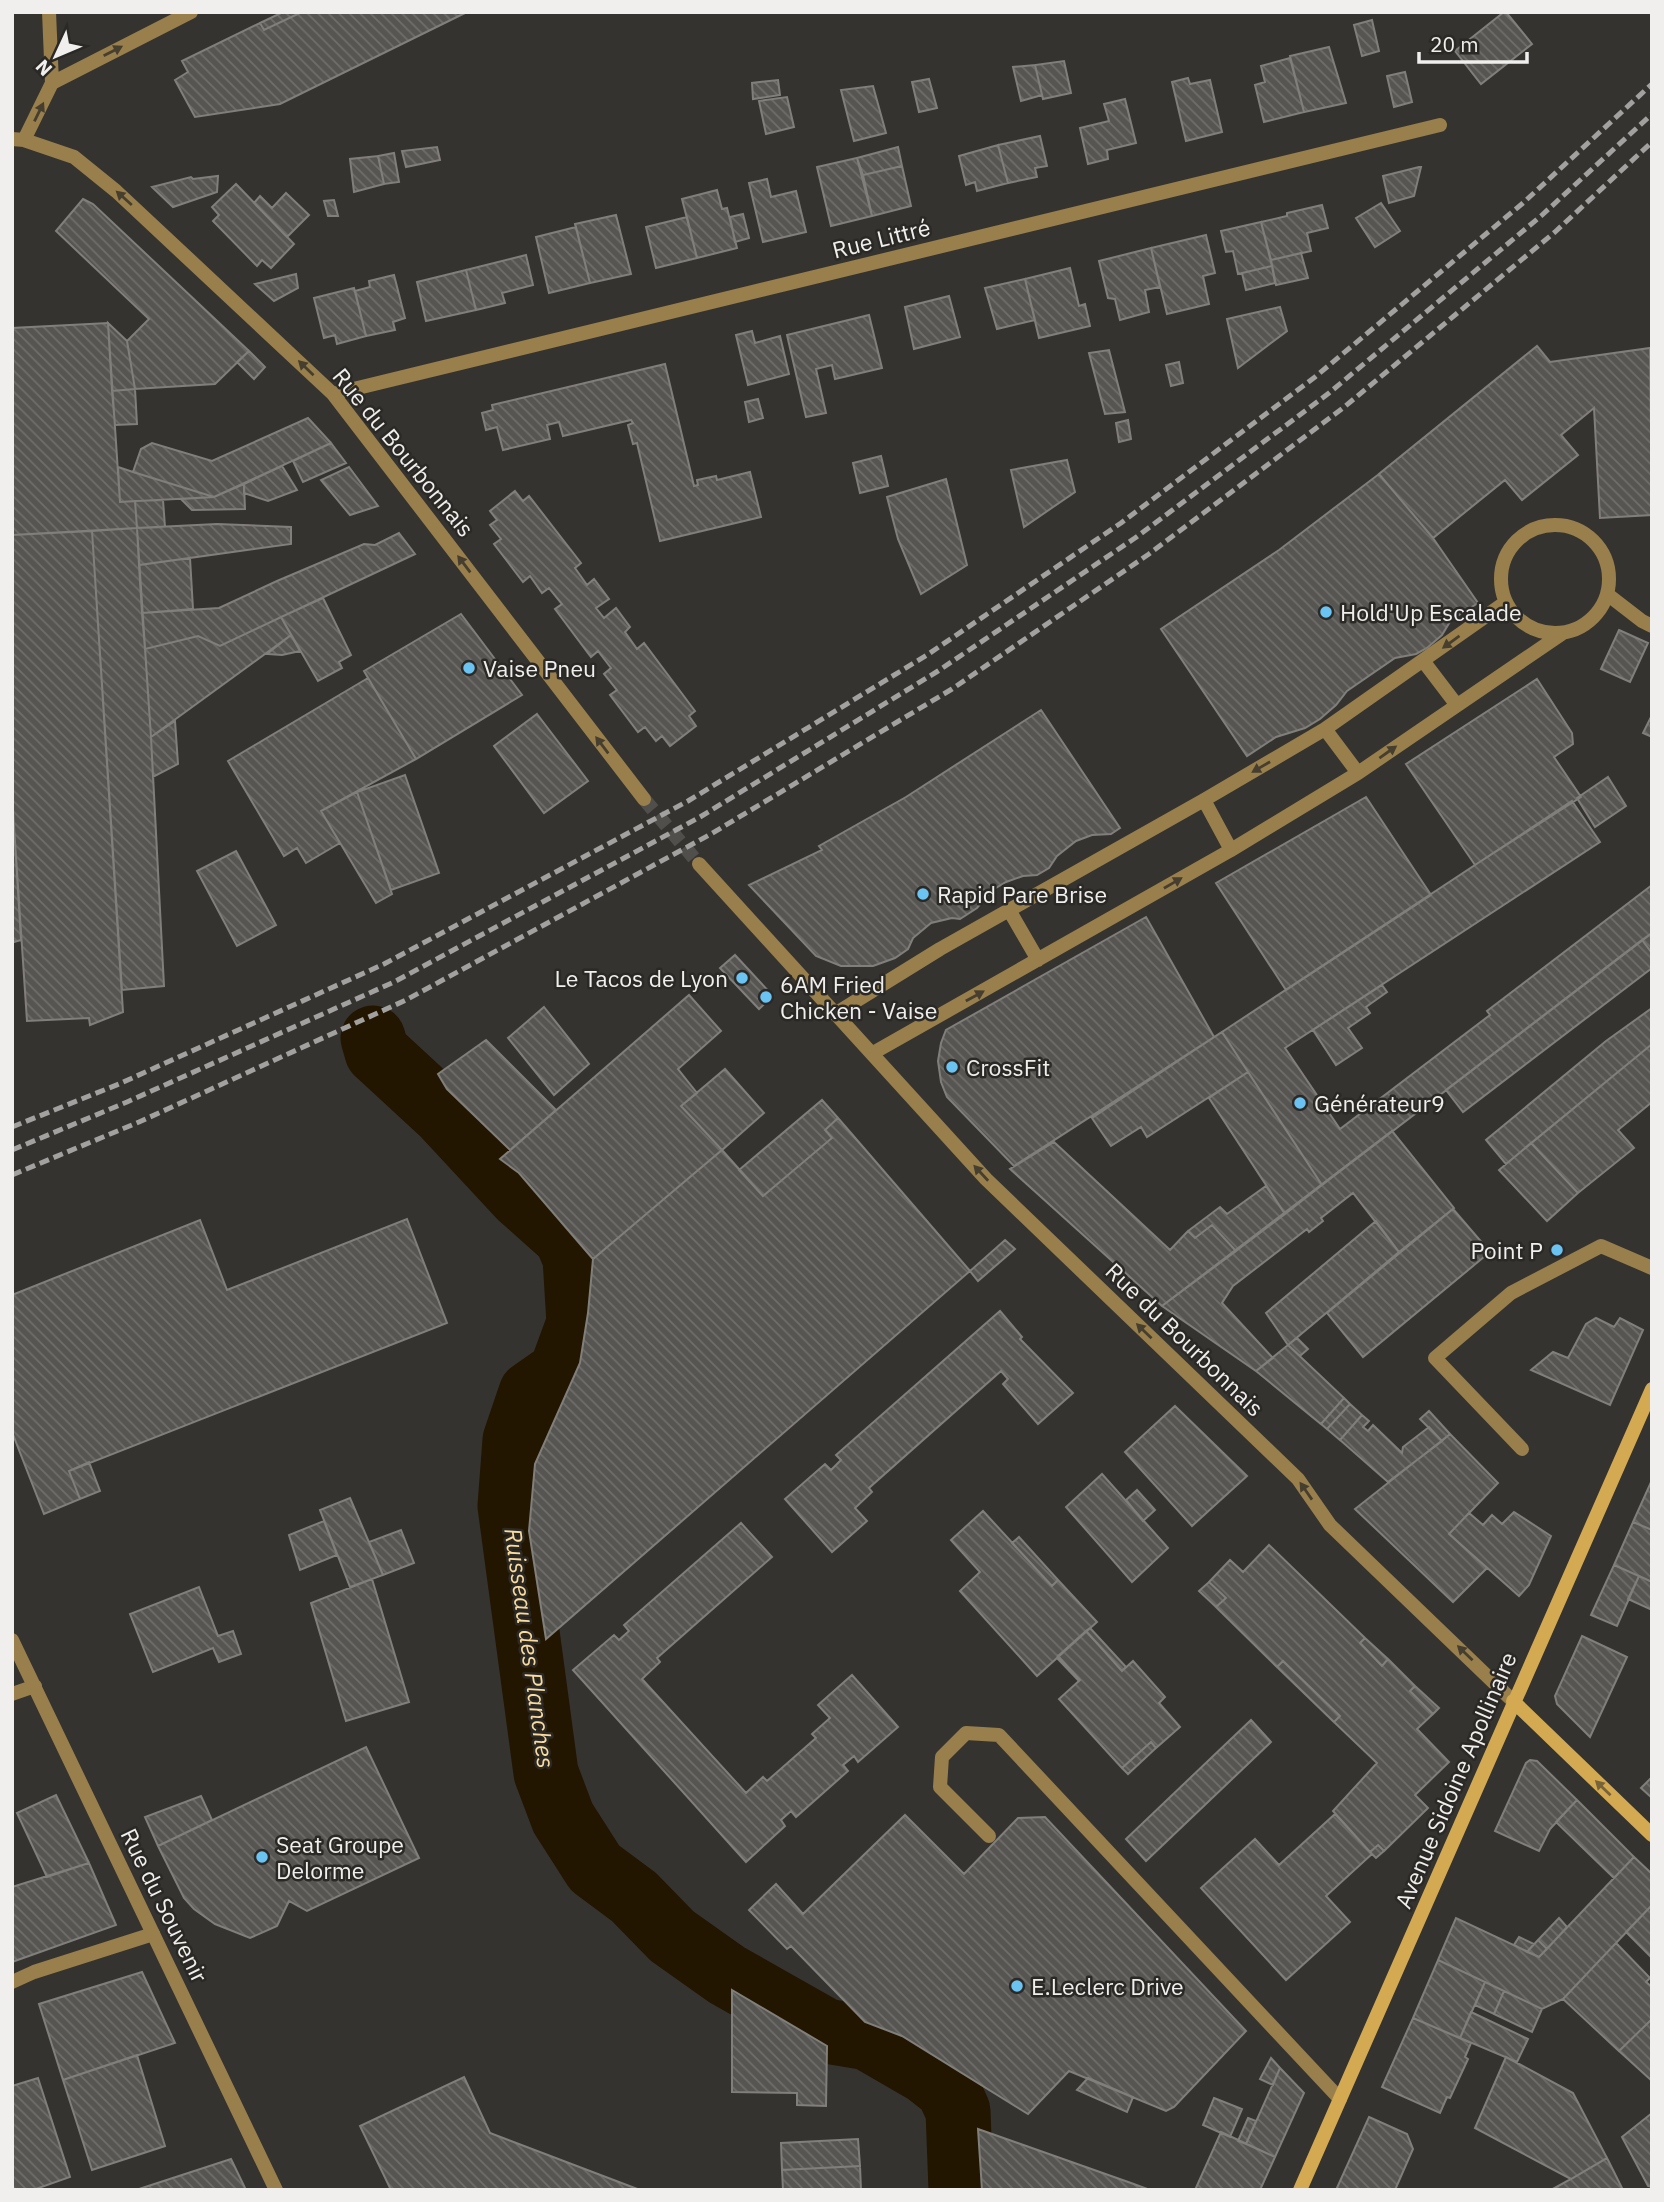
<svg xmlns="http://www.w3.org/2000/svg" width="1664" height="2202" font-family="'IBM Plex Sans',sans-serif">
	<defs>
		<pattern id="building-back-hatch" width="6" height="6" patternUnits="userSpaceOnUse" patternTransform="scale(1.75)"><rect width="6" height="6" fill="#575551"/><path d="M-1 5l2 2M0 0l6 6M5-1l2 2" fill="none" stroke="#6f6e6a"/></pattern>
	</defs>
	<rect width="100%" height="100%" fill="#353330"/>
	<g fill="none" stroke-linecap="round" stroke-linejoin="round">
		<path stroke="#221600" stroke-width="65" d="M373,1038L377,1052L442,1112L520,1196L566,1237L575,1258L579,1323L561,1372L531,1393L515,1440L510,1506L546,1773L563,1818L595,1868L634,1897L672,1936L727,1975L826,2031L868,2038L925,2071L948,2089L958,2111L961,2190"/>
	</g>
	<path fill="url(#building-back-hatch)" stroke="#817f7b" stroke-width="2" d="M283,12H302L264,30L260,23Z
		M302,12H467L280,104L195,117L175,80L188,72L182,61L260,23L264,30Z
		M1504,12H1506L1532,44L1481,84L1455,51Z
		M1372,20L1379,51L1362,56L1354,25Z
		M1329,47L1346,103L1304,112L1290,56Z
		M1290,58L1304,112L1264,122L1255,85L1265,82L1261,66Z
		M1064,61L1071,93L1043,99L1035,65Z
		M1035,65L1042,95L1021,101L1013,67Z
		M1405,72L1412,102L1394,107L1387,76Z
		M1188,78L1190,84L1210,80L1222,132L1186,141L1172,82Z
		M929,79L937,108L919,112L912,82Z
		M778,80L780,95L753,99L752,83Z
		M873,86L886,133L854,141L841,90Z
		M787,97L794,127L766,134L759,101Z
		M1125,99L1136,143L1107,150L1108,159L1088,164L1080,128L1109,121L1104,104Z
		M1040,136L1047,166L1035,168L1037,177L1008,183L998,145Z
		M998,145L1008,183L977,191L975,182L966,185L959,156Z
		M437,147L440,160L406,167L402,151Z
		M898,147L902,166L863,175L857,158Z
		M394,153L399,182L384,184L378,156Z
		M378,156L384,184L354,192L350,159Z
		M857,158L872,216L831,226L817,167Z
		M902,166L911,206L872,216L863,175Z
		M1419,167H1421L1414,196L1389,203L1383,176Z
		M218,176L217,192L173,207L152,187L191,177L193,179Z
		M767,179L771,197L796,191L806,232L763,242L749,183Z
		M236,184L294,244L271,268L262,260L257,266L213,221L219,215L212,207Z
		M717,190L722,209L727,208L737,248L697,258L682,199Z
		M286,193L309,215L287,237L254,203L260,196L272,208Z
		M83,199L93,204L249,351L215,384L135,389L127,341L149,319L56,231Z
		M334,200L338,216H328L324,201Z
		M1381,203L1400,231L1375,247L1356,218Z
		M1322,205L1328,228L1307,233L1311,251L1271,260L1261,222L1287,216V213Z
		M743,214L749,238L735,242L730,217Z
		M616,215L631,274L590,283L575,224Z
		M687,217L697,258L656,268L646,227Z
		M1261,222L1272,266L1238,274L1233,251L1226,252L1221,231Z
		M576,227L590,283L549,293L536,237Z
		M1206,235L1215,273L1203,276L1209,304L1167,314L1151,248Z
		M1151,248L1160,287L1145,290L1149,312L1120,320L1115,299L1108,298L1099,261Z
		M1301,253L1308,278L1276,285L1271,260Z
		M526,255L533,285L502,293L505,303L476,310L466,270Z
		M1272,266L1275,283L1246,290L1242,273Z
		M1070,268L1079,306L1085,304L1090,326L1039,338L1025,279Z
		M466,270L476,310L426,321L417,282Z
		M296,274L298,288L274,301L255,284Z
		M394,275L405,318L393,322L395,330L366,336L355,291L370,287L369,281Z
		M1025,279L1035,320L997,329L985,288Z
		M354,288L366,336L337,344L335,335L324,338L314,298Z
		M949,296L960,337L914,349L905,307Z
		M1280,307L1287,331L1238,368L1227,319Z
		M869,315L882,368L835,379L832,365L816,369L826,413L806,417L787,335Z
		M108,323L120,502L135,501L137,528L12,535V328Z
		M108,323L127,341L135,389L112,391Z
		M752,331L755,343L780,336L789,374L748,385L736,335Z
		M1537,346L1550,362L1650,348L1652,515L1600,518L1594,408L1561,435L1578,455L1522,500L1505,480L1433,538L1379,474Z
		M1109,350L1125,412L1105,414L1089,353Z
		M249,351L265,367L254,379L237,362Z
		M1179,362L1183,383L1171,386L1166,365Z
		M665,364L694,486L698,485L697,480L716,476L717,480L750,472L761,517L660,541L637,443L633,444L628,425L633,423L631,420L563,436L559,422L547,425L550,439L503,450L497,427L486,430L482,413L493,410L492,405Z
		M135,389L137,424L115,425L112,391Z
		M758,399L763,418L749,422L745,402Z
		M308,418L331,443L214,497L133,472L141,449L152,443L212,461Z
		M1128,420L1131,439L1119,442L1116,423Z
		M331,443L346,463L303,482L293,461Z
		M881,456L888,486L860,493L853,463Z
		M1067,460L1075,492L1024,527L1011,470Z
		M282,466L297,490L268,501L244,493V484Z
		M118,467L133,472L214,497L120,502Z
		M349,467L378,506L350,515L321,480Z
		M1379,474L1433,538L1478,603L1451,620L1442,635L1427,648L1416,654L1395,658L1347,691L1336,705L1320,719L1305,728L1276,737L1247,756L1161,629L1279,550Z
		M946,479L967,565L921,594L898,539L887,497Z
		M244,484L245,509L192,510L181,499L214,497Z
		M515,491L523,501L529,496L581,563L575,568L587,585L594,579L609,599L596,608L604,618L616,608L630,627L625,632L637,649L644,643L695,711L689,716L696,726L670,746L662,736L656,741L645,727L638,732L610,695L617,690L604,674L611,668L598,651L591,657L555,609L562,604L549,588L542,593L530,576L523,582L494,544L501,539L490,525L497,520L490,511Z
		M163,500L165,527L137,528L135,501Z
		M217,524L291,527V544L139,565L137,528Z
		M137,528L151,737L164,986L122,990L92,531Z
		M92,531L123,1012L90,1025L89,1018L27,1021L12,797V535Z
		M399,533L415,554L220,646L198,636L145,649L142,613L219,608L277,581L364,544L375,545Z
		M190,558L193,609L142,613L139,565Z
		M323,598L351,655L339,662L342,668L318,681L281,617Z
		M461,614L522,695L416,759L364,671Z
		M281,617L291,635L151,737L145,649L198,636L220,646Z
		M1619,630L1648,643L1630,682L1601,669Z
		M291,635L300,651L282,655L267,654Z
		M368,678L416,759L321,811L340,843L306,863L297,848L284,856L228,761Z
		M1537,679L1572,733L1573,744L1554,757L1581,797L1475,865L1406,764Z
		M1041,710L1120,828L1111,834L1092,835L1076,841L1057,856L1049,868L1037,875L1023,876L1006,882L991,891L977,908L960,919L952,918L931,923L913,938L908,949L895,958L873,966H841L816,956L749,885L822,850L819,846L906,797Z
		M537,714L588,781L544,813L494,746Z
		M1652,715V737L1643,733Z
		M175,721L178,764L153,777L151,737Z
		M405,775L439,873L391,890L357,792Z
		M1608,777L1626,806L1595,827L1577,798Z
		M357,792L392,894L376,903L321,811Z
		M1366,797L1431,895L1286,990L1216,883Z
		M1572,801L1600,842L1285,1048L1340,1129L1490,1015L1487,1011L1652,885V933L1322,1185L1222,1032Z
		M13,810L21,940L14,942L12,938Z
		M236,851L276,925L237,946L197,871Z
		M1146,917L1214,1037L1014,1166L947,1097L941,1082L938,1061L941,1043L946,1030Z
		M1652,933V953L1642,940Z
		M1642,940L1652,953V968L1463,1112L1446,1090Z
		M735,955L773,996L759,1009L720,968Z
		M1382,985L1387,992L1366,1007L1370,1013L1348,1028L1362,1048L1336,1065L1313,1030Z
		M689,995L721,1031L678,1069L697,1093L681,1106L722,1150L593,1259L519,1173L500,1159Z
		M544,1007L589,1064L554,1095L508,1038Z
		M1652,1008V1044L1506,1164L1486,1140L1606,1041Z
		M1222,1032L1248,1072L1147,1137L1141,1127L1111,1146L1092,1118Z
		M486,1040L556,1110L510,1150L447,1089L438,1074Z
		M1652,1044V1102L1618,1130L1634,1148L1578,1193L1531,1143Z
		M725,1069L764,1113L722,1150L681,1106Z
		M1248,1072L1322,1185L1285,1214L1209,1098Z
		M822,1100L838,1118L825,1130L832,1138L763,1196L739,1170Z
		M838,1118L970,1271L546,1639L529,1531L535,1464L580,1363L588,1313L593,1259L722,1150L763,1196L832,1138L825,1130Z
		M1392,1131L1454,1208L1399,1252L1353,1193L1321,1218L1323,1221L1309,1232L1307,1229L1233,1286L1222,1303L1273,1358L1256,1371L1162,1306Z
		M1054,1142L1170,1250L1188,1231L1195,1238L1212,1225L1236,1251L1162,1306L1010,1169Z
		M1531,1143L1578,1193L1547,1221L1499,1170Z
		M1266,1186L1285,1214L1236,1251L1212,1225L1195,1238L1188,1231L1220,1207L1227,1214Z
		M1453,1209L1490,1252L1363,1357L1327,1313Z
		M407,1219L447,1323L69,1471L80,1499L44,1514L12,1432V1295L200,1220L227,1290Z
		M1376,1221L1399,1252L1288,1345L1266,1313Z
		M1005,1240L1015,1249L978,1281L970,1271Z
		M1000,1311L1022,1337L1020,1339L1073,1393L1038,1424L1003,1384L1008,1379L1001,1371L869,1488L872,1492L855,1508L867,1521L832,1552L785,1499L825,1464L831,1470L841,1460L836,1455Z
		M1596,1318L1614,1327L1620,1318L1643,1330L1610,1405L1531,1370L1553,1352L1568,1358L1586,1324Z
		M1297,1338L1308,1349L1300,1356L1288,1345Z
		M1288,1345L1344,1398L1321,1424L1256,1371Z
		M1344,1398L1350,1404L1327,1429L1321,1424Z
		M1350,1404L1362,1415L1340,1440L1327,1429Z
		M1175,1406L1247,1476L1192,1526L1125,1452Z
		M1429,1411L1450,1434L1442,1441L1420,1419Z
		M1362,1415L1369,1421L1363,1427L1368,1431L1373,1425L1402,1453L1403,1447L1429,1427L1442,1441L1388,1482L1340,1440Z
		M1450,1434L1498,1483L1449,1534L1487,1568L1453,1602L1355,1509Z
		M89,1462L100,1491L80,1499L69,1471Z
		M1102,1474L1168,1548L1132,1582L1066,1507Z
		M1652,1480V1530L1633,1522Z
		M1137,1490L1155,1510L1143,1521L1126,1500Z
		M350,1498L383,1575L350,1587L320,1510Z
		M983,1511L1052,1586L1058,1580L1097,1622L1037,1676L960,1591L980,1572L951,1540Z
		M1514,1512L1551,1536L1529,1585L1519,1596L1449,1534L1469,1513L1483,1525L1492,1515L1502,1524Z
		M324,1521L337,1555L300,1570L289,1535Z
		M1633,1522L1652,1530V1582L1614,1565Z
		M741,1523L772,1557L657,1658L660,1662L642,1679L746,1793L763,1777L767,1781L816,1738L812,1734L830,1718L818,1705L852,1675L898,1727L858,1762L854,1756L843,1765L848,1771L796,1817L791,1811L781,1820L785,1826L746,1862L573,1670L614,1635L619,1640L629,1631L624,1625Z
		M401,1530L414,1563L383,1575L369,1542Z
		M1019,1537L1058,1580L1052,1586L1012,1543Z
		M1269,1545L1365,1638L1360,1643L1382,1666L1388,1659L1415,1686L1410,1691L1433,1714L1417,1729L1449,1762L1415,1795L1428,1808L1384,1851L1378,1845L1370,1852L1333,1811L1377,1763L1334,1722L1340,1716L1283,1661L1277,1667L1216,1607L1226,1598L1209,1582L1230,1560L1243,1572Z
		M1614,1565L1639,1576L1617,1626L1591,1615Z
		M1639,1576L1652,1582V1610L1628,1599Z
		M372,1579L409,1702L346,1721L311,1603Z
		M1209,1582L1226,1598L1216,1607L1199,1591Z
		M199,1587L218,1636L233,1631L241,1654L219,1662L213,1648L153,1672L130,1614Z
		M1090,1628L1126,1667L1122,1671L1086,1631Z
		M1086,1631L1122,1671L1133,1661L1165,1697L1159,1703L1180,1727L1156,1748L1151,1742L1122,1768L1059,1699L1080,1680L1058,1656Z
		M1582,1636L1627,1657L1590,1737L1557,1704L1555,1696Z
		M1365,1638L1388,1659L1382,1666L1360,1643Z
		M1058,1656L1080,1680L1079,1681L1057,1658Z
		M1283,1661L1340,1716L1334,1722L1277,1667Z
		M1415,1686L1439,1708L1433,1714L1410,1691Z
		M1251,1720L1271,1742L1146,1861L1126,1839Z
		M1151,1742L1156,1748L1128,1774L1122,1768Z
		M366,1747L419,1858L307,1911L289,1901L277,1926L250,1938L215,1924L194,1909L184,1898L158,1846Z
		M1530,1760L1537,1761L1577,1800L1550,1829L1539,1851L1495,1831L1526,1763Z
		M1652,1777V1798L1641,1788Z
		M56,1795L89,1863L47,1877L17,1813Z
		M201,1796L212,1820L158,1846L145,1817Z
		M1577,1800L1634,1857L1614,1878L1556,1822Z
		M1335,1814L1372,1854L1326,1896L1350,1922L1286,1980L1201,1888L1255,1839L1279,1865Z
		M905,1815L964,1874L1018,1818L1045,1817L1246,2031L1174,2107L1166,2111L1069,2071L1028,2114L902,2036L865,2022L791,1946L787,1949L749,1910L776,1884L803,1914Z
		M1378,1845L1384,1851L1376,1858L1370,1852Z
		M1634,1857L1652,1874V1905L1563,1999L1542,2009L1438,1960L1456,1918L1539,1957Z
		M89,1863L116,1925L12,1962V1887Z
		M1652,1905V1958L1626,1932Z
		M1559,1918L1567,1927L1547,1949L1538,1940Z
		M1519,1937L1534,1944L1527,1952L1514,1945Z
		M1538,1940L1547,1949L1539,1957L1527,1952Z
		M1616,1943L1650,1978L1646,1982L1652,1987V2019L1619,2051L1563,1999Z
		M1438,1960L1485,1982L1460,2038L1413,2018Z
		M142,1972L175,2043L63,2080L39,2004Z
		M1485,1982L1504,1991L1494,2014L1475,2005Z
		M732,1990L827,2046L826,2106L797,2105V2093L732,2092Z
		M1504,1991L1542,2009L1532,2032L1494,2014Z
		M1471,2012L1528,2039L1517,2062L1460,2038Z
		M1413,2018L1471,2043L1465,2057L1468,2059L1450,2098L1447,2097L1440,2113L1382,2087Z
		M1652,2019V2081L1619,2051Z
		M137,2055L165,2146L92,2170L63,2080Z
		M1506,2057L1573,2093L1607,2158L1571,2179L1475,2128Z
		M1271,2058L1280,2068L1273,2085L1260,2079Z
		M1280,2068L1304,2093L1275,2157L1246,2144Z
		M464,2077L490,2133L640,2190H391L360,2126Z
		M38,2078L70,2177L33,2190H12V2086Z
		M1088,2078L1133,2097L1127,2112L1077,2090Z
		M1214,2098L1242,2109L1230,2137L1203,2125Z
		M1652,2113V2187L1648,2186L1622,2137Z
		M1369,2117L1407,2134L1413,2149L1395,2190H1336Z
		M1248,2118L1256,2121L1246,2144L1238,2141Z
		M978,2129L1131,2183L1150,2190H982Z
		M1221,2132L1275,2157L1260,2190H1195Z
		M858,2139L860,2166L782,2170L781,2143Z
		M1607,2158L1623,2190H1551L1571,2179Z
		M231,2159L246,2190H136Z
		M860,2166L861,2190H783L782,2170Z"/>
	<g fill="none" stroke-linecap="round" stroke-linejoin="round">
		<path stroke="#514f4c" stroke-width="14" stroke-dasharray="14 7" stroke-linecap="butt" d="M644,799L699,864"/>
		<path stroke="#997f4b" stroke-width="14" d="M1501 579a54 54 0 1 1 108 0a54 54 0 1 1-108 0Z
			M1607,594L1642,621L1652,626
			M1424,662L1456,704
			M1325,729L1358,773
			M1204,800L1231,850
			M1009,910L1038,960
			M835,1014L940,949L1204,800L1325,729L1506,602
			M873,1053L1231,850L1358,773L1563,633
			M1522,1449L1435,1358L1511,1293L1601,1246L1652,1268
			M989,1836L940,1787L942,1757L966,1733L999,1735L1340,2099
			M12,1982L34,1972L153,1934"/>
		<path stroke="#997f4b" stroke-width="14" d="M49,12L52,83
			M12,139L24,140L74,157L116,191L333,394L644,799
			M24,140L52,83L191,12
			M333,394L1440,125
			M699,864L986,1179L1298,1479L1330,1525L1513,1701
			M12,1640L276,2190
			M12,1694L35,1686"/>
		<path stroke="#d3a951" stroke-width="14" d="M1513,1701L1652,1835
			M1300,2190L1652,1389"/>
		<path stroke="#a3a19f" stroke-width="5" stroke-dasharray="10 5" stroke-linecap="butt" d="M12,1127L119,1084L384,964L688,801L927,655L1121,523L1315,377L1523,203L1652,84
			M12,1150L127,1102L394,982L700,817L938,671L1135,538L1329,393L1541,216L1652,114
			M12,1175L139,1122L406,1000L711,834L952,689L1149,554L1343,408L1555,232L1652,142"/>
	</g>
	<defs><path id="oneway-solid" d="M-6-.8H1V-3.2L6.5 0L1 3.2V.8H-6Z" transform="scale(1.75)"/></defs>
	<g fill="#463e2f">
		<use href="#oneway-solid" transform="translate(113 51) rotate(-27)"/>
		<use href="#oneway-solid" transform="translate(39 112) rotate(-64)"/>
		<use href="#oneway-solid" transform="translate(124 198) rotate(-138)"/>
		<use href="#oneway-solid" transform="translate(306 368) rotate(-136)"/>
		<use href="#oneway-solid" transform="translate(464 564) rotate(-127)"/>
		<use href="#oneway-solid" transform="translate(1451 642) rotate(144)"/>
		<use href="#oneway-solid" transform="translate(602 745) rotate(-127)"/>
		<use href="#oneway-solid" transform="translate(1388 752) rotate(-35)"/>
		<use href="#oneway-solid" transform="translate(1261 767) rotate(150)"/>
		<use href="#oneway-solid" transform="translate(1173 883) rotate(-30)"/>
		<use href="#oneway-solid" transform="translate(975 996) rotate(-29)"/>
		<use href="#oneway-solid" transform="translate(981 1173) rotate(-133)"/>
		<use href="#oneway-solid" transform="translate(1144 1331) rotate(-136)"/>
		<use href="#oneway-solid" transform="translate(1306 1491) rotate(-125)"/>
		<use href="#oneway-solid" transform="translate(1465 1653) rotate(-136)"/>
	</g>
	<use fill="#776339" href="#oneway-solid" transform="translate(1603 1788) rotate(-136)"/>
	<g fill="#6bc3f2" stroke="#2b2926" stroke-width="2.5">
		<circle cx="1326" cy="612" r="7"/>
		<circle cx="469" cy="668" r="7"/>
		<circle cx="923" cy="894" r="7"/>
		<circle cx="742" cy="978" r="7"/>
		<circle cx="766" cy="997" r="7"/>
		<circle cx="952" cy="1067" r="7"/>
		<circle cx="1300" cy="1103" r="7"/>
		<circle cx="1557" cy="1250" r="7"/>
		<circle cx="262" cy="1857" r="7"/>
		<circle cx="1017" cy="1986" r="7"/>
	</g>
	<g text-anchor="middle" dominant-baseline="central" stroke-width="5" stroke-linejoin="round" paint-order="stroke">
		<g font-size="23" fill="#f0efed" stroke="#2b2926">
			<text transform="translate(881 238) rotate(-14)">Rue Littré</text>
			<text transform="translate(404 452) rotate(51)">Rue du Bourbonnais</text>
			<text transform="translate(1185 1339) rotate(44)">Rue du Bourbonnais</text>
			<text transform="translate(1455 1780) rotate(-67)">Avenue Sidoine Apollinaire</text>
			<text transform="translate(165 1905) rotate(64)">Rue du Souvenir</text>
		</g>
		<g font-size="23" fill="#f0efed" stroke="#2b2926" text-anchor="start">
			<text x="1340" y="612">Hold'Up Escalade</text>
			<text x="483" y="668">Vaise Pneu</text>
			<text x="937" y="894">Rapid Pare Brise</text>
			<text x="728" y="978" text-anchor="end">Le Tacos de Lyon</text>
			<text x="780" y="984">6AM Fried<tspan x="780" dy="26">Chicken - Vaise</tspan></text>
			<text x="966" y="1067">CrossFit</text>
			<text x="1314" y="1103">Générateur9</text>
			<text x="1543" y="1250" text-anchor="end">Point P</text>
			<text x="276" y="1844">Seat Groupe<tspan x="276" dy="26">Delorme</tspan></text>
			<text x="1031" y="1986">E.Leclerc Drive</text>
		</g>
		<g font-size="24" font-style="italic" fill="#fadb9e" stroke="#2b2926">
			<text transform="translate(530 1648) rotate(82)">Ruisseau des Planches</text>
		</g>
	</g>
	<rect width="1664" height="2202" fill="none" stroke="#f0efed" stroke-width="28"/>
	<g transform="translate(56 56) rotate(226)" stroke="#2b2926" stroke-width="5" paint-order="stroke">
	<path d="M0-5L12 26L0 18L-12 26Z" fill="#f0efed"/>
	<text y="-10" font-size="19" font-weight="bold" text-anchor="middle" fill="#f0efed">N</text>
	</g>
	<path d="M1419 52v10h108v-10" fill="none" stroke="#f0efed" stroke-width="3.5"/>
	<text x="1430" y="52" font-size="21" fill="#f0efed" stroke="#2b2926" stroke-width="5" paint-order="stroke">20 m</text>
</svg>
